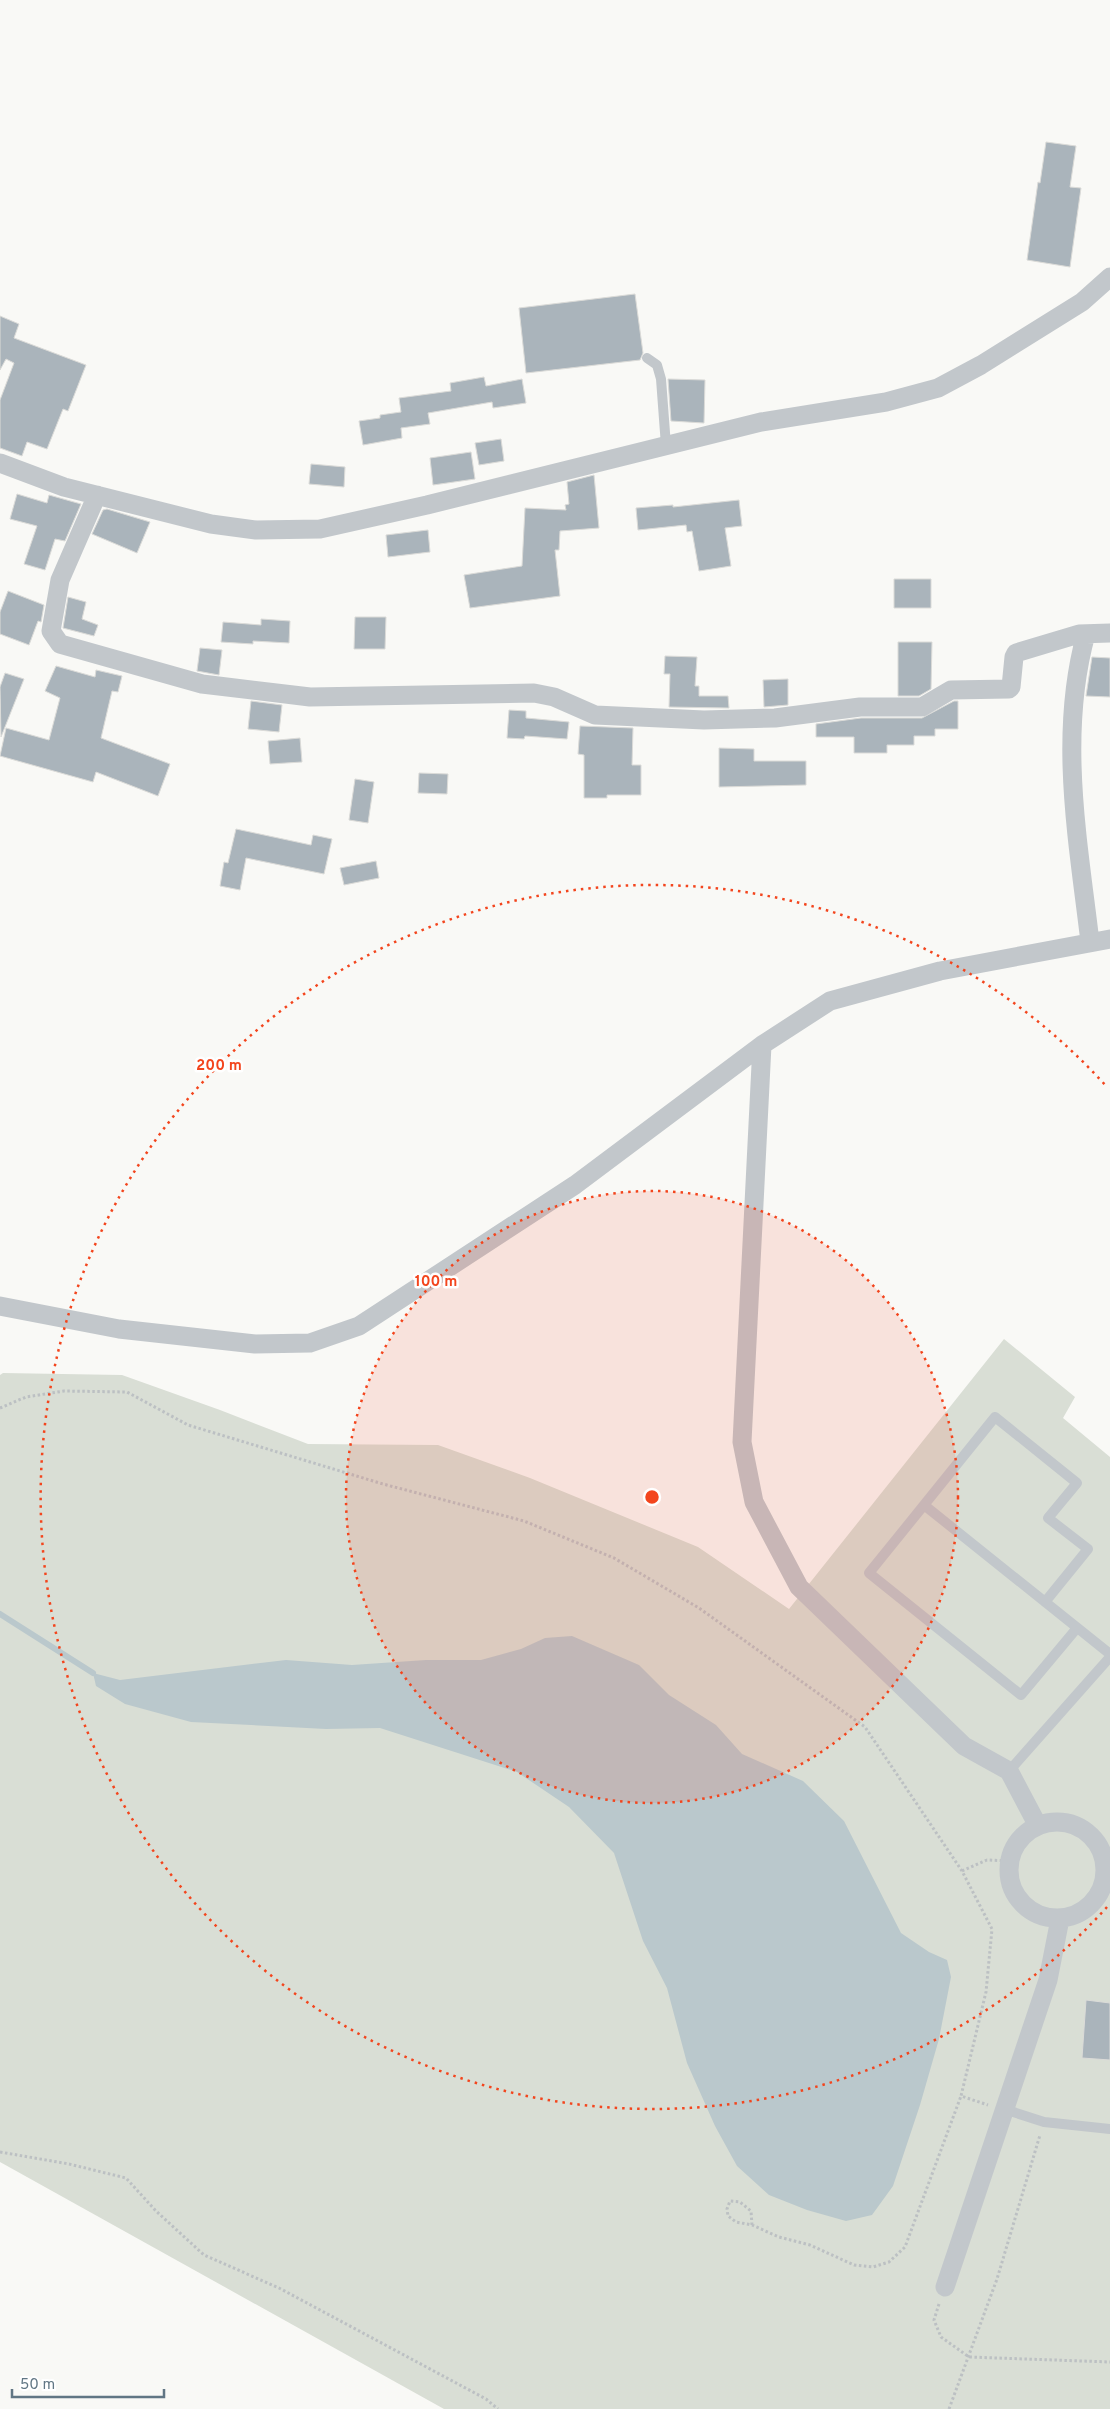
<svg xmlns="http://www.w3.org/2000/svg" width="1110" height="2409" font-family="Overpass,sans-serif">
	<rect width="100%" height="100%" fill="#f9f9f6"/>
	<path fill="#d9ded5" d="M1004,1339L1075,1397L1063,1418L1110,1457V2409H444L0,2162V1375L3,1373L122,1375L220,1410L308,1444L438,1445L530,1478L698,1547L789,1609Z"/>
	<path fill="#bac8cc" d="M572,1636L639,1665L669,1695L716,1725L742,1754L803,1781L844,1821L901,1933L929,1952L947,1960L951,1977L939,2039L920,2105L893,2186L872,2215L846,2221L807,2210L769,2195L737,2166L715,2126L687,2063L667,1988L643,1941L614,1853L569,1807L517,1772L380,1728L326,1729L191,1722L125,1704L96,1686L93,1673L120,1680L286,1660L352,1665L426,1660H481L521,1649L545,1638Z"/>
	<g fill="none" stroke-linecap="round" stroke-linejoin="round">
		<path stroke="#bac8cc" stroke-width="6" d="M0,1614L93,1673"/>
	</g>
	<path fill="#aab4bb" stroke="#dbdbd8" d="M1046,142L1076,146L1070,187L1081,188L1070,267L1027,260L1038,182L1040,183Z
		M635,294L643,353L640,360L526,373L519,308Z
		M0,316L19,324L14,338L86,365L68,411L63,409L47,449L27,442L22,456L0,448V400L14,363L6,359L0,370Z
		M484,377L486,386L522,379L526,403L493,408L492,402L428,413L430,424L401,428L402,438L363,445L359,421L380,418V415L401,412L399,398L451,391L450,383Z
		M668,379L705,380L704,423L671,421Z
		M501,439L504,461L479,465L475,443Z
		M471,452L475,479L433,485L430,458Z
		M311,464L345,467L344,487L309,484Z
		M594,475L599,528L560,531L559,550H555L560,596L470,608L464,575L522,566L525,508L566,510L565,505L569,504L567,482Z
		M17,494L47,503L49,495L81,504L65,541L55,539L45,570L24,564L37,526L10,519Z
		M739,500L742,526L725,528L731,566L699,571L692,531L687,532L686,525L638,530L636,508L673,505V507Z
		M107,509L150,522L137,553L92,534L103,510Z
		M428,530L430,552L388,557L386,535Z
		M894,579H931V608H894Z
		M8,591L44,605L41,622L38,621L29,645L0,634V612Z
		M68,597L86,602L82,619L98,625L94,636L63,628Z
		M355,617H386L385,649H354Z
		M261,619L290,621L289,643L253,641V644L221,642L223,622L261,625Z
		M898,642H932L931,689L919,696H898Z
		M200,648L222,650L219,675L197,671Z
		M665,656L697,657L695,686H699V696H728L729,708L669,707L670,674H664Z
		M1092,657L1110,658V697L1086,696Z
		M56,666L95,677L96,670L122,676L118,692L112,691L101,738L170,764L158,796L96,772L93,782L0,756L6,728L49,740L60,698L45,691Z
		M5,673L24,679L1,737L0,687Z
		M788,679V705L764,707L763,680Z
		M251,701L282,705L279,732L248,729Z
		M954,701H958V729H935V736H914V745H887V753H854V737H816V724L861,718H922Z
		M509,710L526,711V718L569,722L567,739L525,736L524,739L507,738Z
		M580,726L633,728L632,765H641V795H607V798H584V755L578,754Z
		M300,738L302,762L270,764L268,741Z
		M719,748L754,749V761H806V785L719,787Z
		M419,773L448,774L447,794L418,793Z
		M355,779L374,782L368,823L349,820Z
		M236,829L311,845L313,835L332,839L324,874L246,858L240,890L220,886L224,862L228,863Z
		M376,861L379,878L344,885L340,868Z
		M1086,2000L1110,2003V2060L1082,2058Z"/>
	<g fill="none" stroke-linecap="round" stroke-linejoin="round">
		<path stroke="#bcc0c3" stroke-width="3" stroke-dasharray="2.5 2.5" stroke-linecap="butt" d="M0,1408L26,1397L64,1391L127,1392L188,1425L383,1484L524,1521L614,1558L699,1608L865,1727L962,1871L992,1929L986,1992L961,2096L988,2105
			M962,1871L987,1860L1009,1861
			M0,2152L69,2164L126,2178L156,2211L204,2255L279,2288L486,2399L498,2409
			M752,2225L751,2211L740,2202L730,2201L727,2209L728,2216L736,2222L752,2225L779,2237L810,2245L854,2265L873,2267L889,2262L905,2247L961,2096
			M939,2304L934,2320L941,2337L969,2357L1110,2362
			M949,2409L997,2279L1040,2135"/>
		<path stroke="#c2c7cb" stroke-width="10" d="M647,358L657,365L661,379L666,446
			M924,1505L869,1573L1021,1695L1077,1628
			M1045,1602L1088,1549L1048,1518L1077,1483L995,1417L924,1505L1110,1654
			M1009,1771L1110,1657
			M1004,2109L1044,2122L1110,2129"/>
		<path stroke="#c2c7cb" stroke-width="19" d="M0,463L64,487L211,524L256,530L320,529L427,505L761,422L886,402L938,388L981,365L1082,302L1110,277
			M97,495L60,580L51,631L60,644L202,684L310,697L534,693L554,697L595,715L704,720L775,718L860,707H922L951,690L1009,689L1011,687L1014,657L1016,653L1079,634L1110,633
			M1086,634C1058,735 1078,840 1090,942
			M0,1306L119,1329L255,1344L310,1343L359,1326L575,1185L762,1045
			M1009 1870a48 48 0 1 1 96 0a48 48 0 1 1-96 0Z
			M1038,1826L1009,1771L964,1746L799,1587L754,1502L742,1442L762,1045L830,1001L940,971L1110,939
			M945,2287L1048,1980L1060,1919"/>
	</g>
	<circle cx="652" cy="1497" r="306" fill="#f3451d" fill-opacity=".12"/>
	<g fill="none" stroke="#f3451d" stroke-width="2.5" stroke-dasharray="2.5 5">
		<circle cx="652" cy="1497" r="306"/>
		<path d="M1107 1907A612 612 0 1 1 1107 1087"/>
	</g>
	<circle cx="652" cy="1497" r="8" fill="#f3451d" stroke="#fff" stroke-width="2.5"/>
	<g font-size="15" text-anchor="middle" font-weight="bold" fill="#f3451d" stroke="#fff" stroke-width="5" stroke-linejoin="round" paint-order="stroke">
		<text x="219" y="1070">200 m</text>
		<text x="436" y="1286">100 m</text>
	</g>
	<path d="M12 2389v8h152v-8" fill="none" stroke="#617684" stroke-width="2.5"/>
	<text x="20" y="2389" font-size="15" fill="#617684" stroke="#ffffff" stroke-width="4" paint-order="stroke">50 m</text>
</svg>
